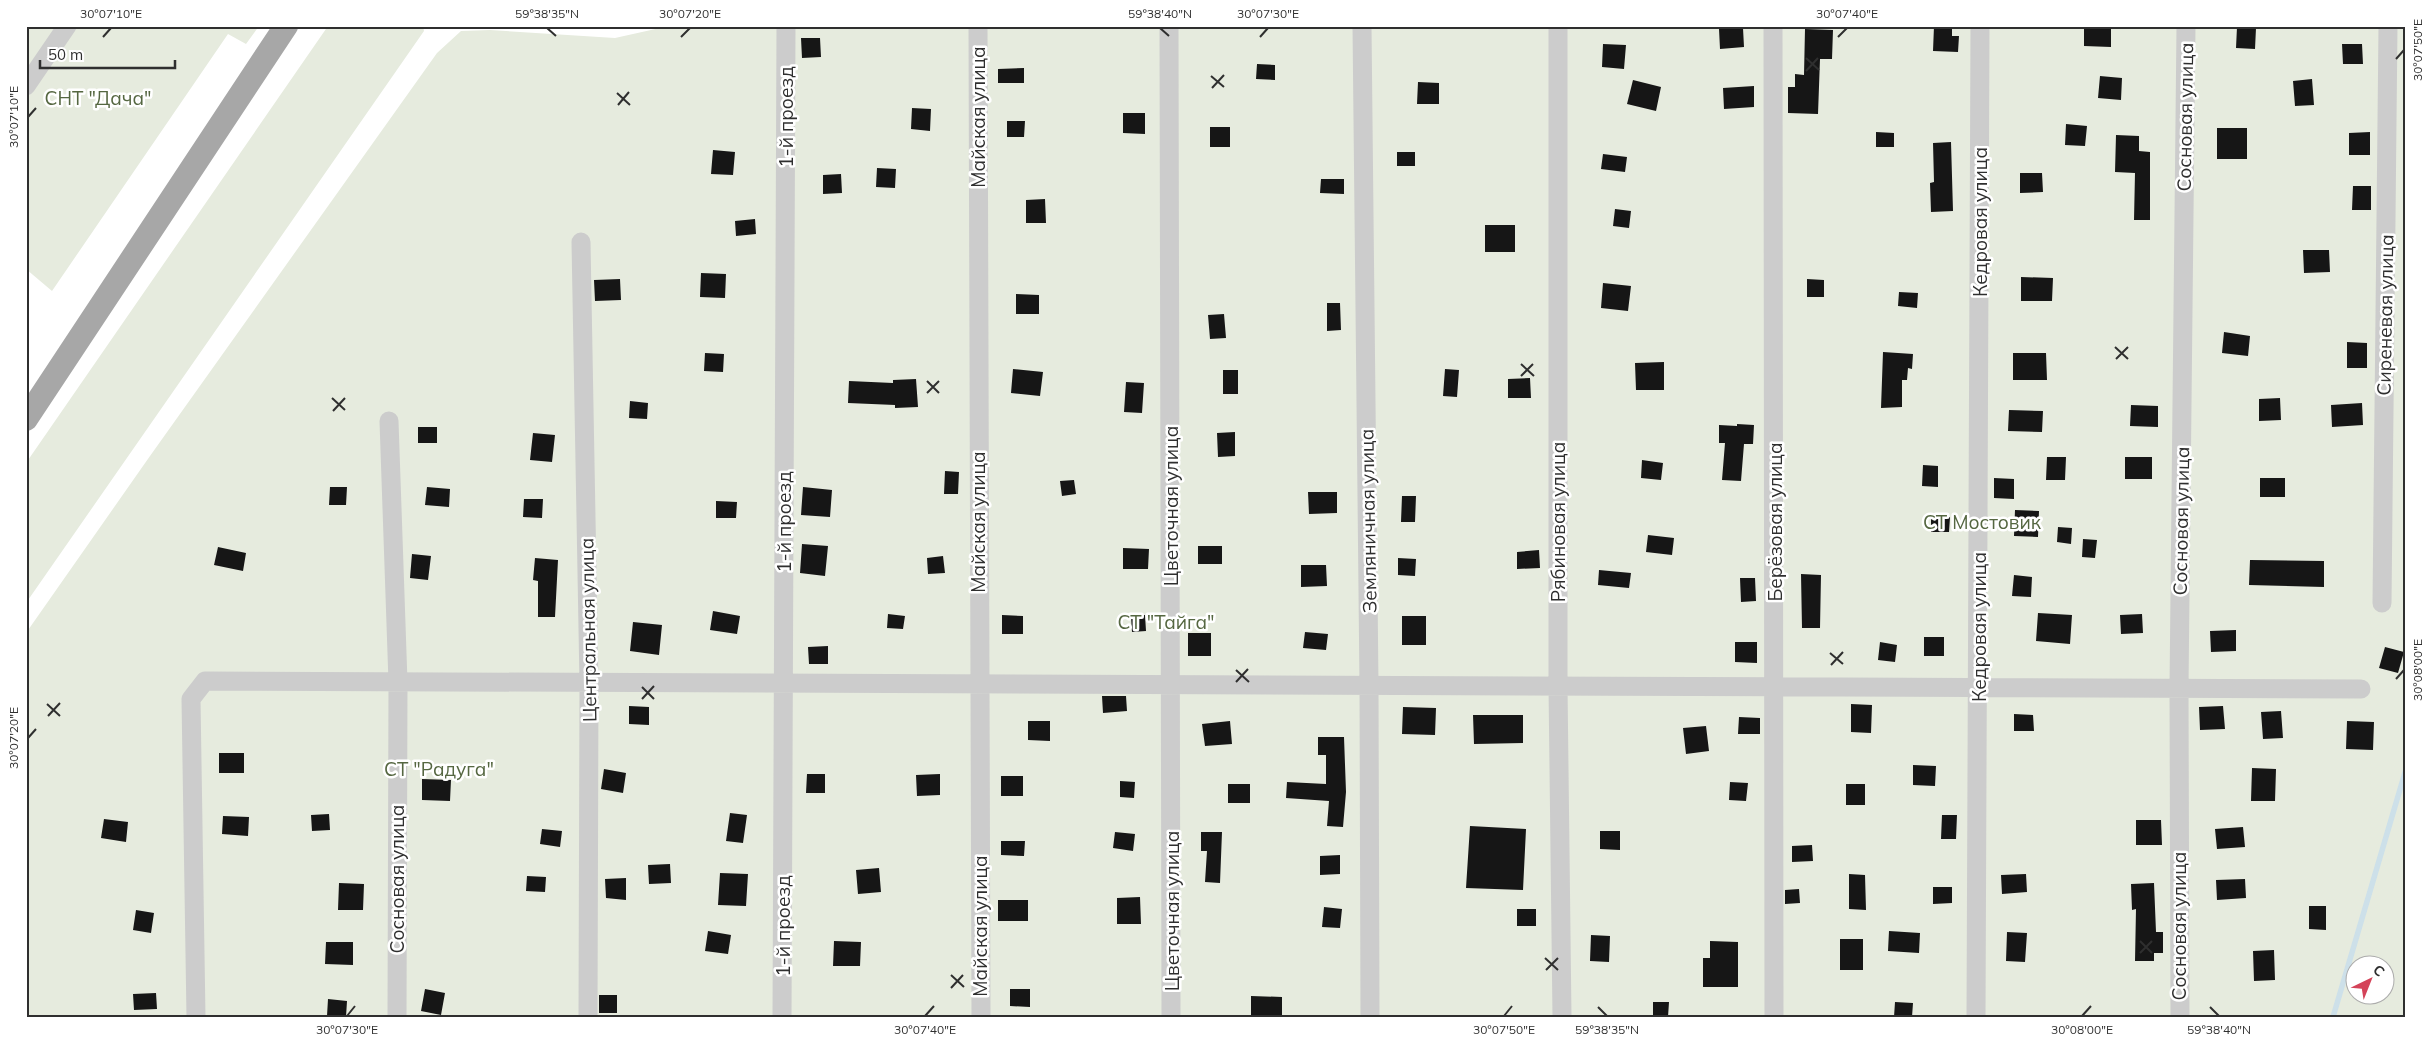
<svg xmlns="http://www.w3.org/2000/svg" width="2432" height="1043" font-family="Mulish,sans-serif">
	<rect width="100%" height="100%" fill="#fff"/>
	<path fill="#e6ebde" fill-rule="evenodd" d="M26,26H259L246,44L228,34L52,291L26,269Z
		M328,26H423L424,31L26,603V463Z
		M669,26H2406V1017H26V633L150,456L437,53L461,31L490,30L615,38ZM2354,966H2384V996H2354Z"/>
	<g fill="none" stroke-linecap="round" stroke-linejoin="round">
		<path stroke="#cde0e9" stroke-width="5.5" d="M2333,1017L2406,769"/>
	</g>
	<path fill="#161616" d="M1934,26H1952V36H1959L1958,52L1933,51Z
		M2084,26H2111V47L2084,46Z
		M2237,27L2256,28L2255,49L2236,48Z
		M1743,28L1744,47L1720,49L1719,29Z
		M1805,29L1833,30L1832,59H1820L1818,114L1788,113V87H1795V74L1804,75Z
		M801,38H820L821,57L802,58Z
		M1603,44L1626,45L1624,69L1602,67Z
		M2342,44H2362L2363,64H2343Z
		M1257,64L1275,65V80L1256,79Z
		M1024,68V83H998V69Z
		M2100,76L2122,78L2121,100L2098,98Z
		M2312,79L2314,105L2295,106L2293,81Z
		M1633,80L1661,87L1656,111L1627,104Z
		M1418,82L1439,83V104H1417Z
		M1754,86V107L1724,109L1723,88Z
		M912,108L931,109L930,131L911,129Z
		M1123,113H1145V134L1123,133Z
		M1007,121H1025L1024,137H1007Z
		M2066,124L2087,126L2085,146L2065,145Z
		M1210,127H1230V147H1210Z
		M2217,128H2247V159H2217Z
		M1876,132L1894,133V147H1876Z
		M2370,132V155H2349V133Z
		M2116,135L2139,136V151L2150,152V220H2134L2135,173L2115,172Z
		M1951,142L1953,211L1931,212L1930,183L1934,182L1933,143Z
		M713,150L735,152L733,175L711,174Z
		M1397,152H1415V166H1397Z
		M1603,154L1627,157L1625,172L1601,169Z
		M877,168L896,169L895,188L876,187Z
		M2020,173H2042L2043,192L2020,193Z
		M841,174L842,193L823,194V175Z
		M1321,179H1344V194L1320,193Z
		M2353,186H2371V210H2352Z
		M1045,199L1046,223H1026V200Z
		M1615,209L1631,211L1629,228L1613,226Z
		M755,219L756,234L736,236L735,221Z
		M1485,225H1515V252H1485Z
		M2303,250H2329L2330,272L2304,273Z
		M701,273L726,274L725,298L700,297Z
		M2021,277L2053,278L2052,301H2021Z
		M620,279L621,300L595,301L594,280Z
		M1807,279L1824,280V297H1807Z
		M1603,283L1631,286L1628,311L1601,308Z
		M1899,292L1918,293L1917,308L1898,306Z
		M1016,294L1039,295V314H1016Z
		M1327,303H1340L1341,330L1327,331Z
		M1224,314L1226,338L1210,339L1208,315Z
		M2224,332L2250,336L2248,356L2222,353Z
		M2347,342L2367,343V368H2347Z
		M1883,352L1913,354L1912,369L1908,368L1907,380H1902V407L1881,408Z
		M705,353L724,354L723,372L704,371Z
		M2013,353H2046L2047,380H2013Z
		M1664,362V390H1636L1635,363Z
		M1013,369L1043,372L1040,396L1011,393Z
		M1445,369L1459,370L1457,397L1443,396Z
		M1223,370H1238V394H1223Z
		M1530,378L1531,398H1508V379Z
		M916,379L918,407L895,408V405L848,403L849,381L893,383V380Z
		M1126,382L1144,383L1142,413L1124,412Z
		M2280,398L2281,420L2259,421V399Z
		M630,401L648,403L647,419L629,418Z
		M2362,403L2363,425L2332,427L2331,405Z
		M2131,405L2158,406V427L2130,426Z
		M2009,410L2043,411L2042,432L2008,431Z
		M1737,424L1754,425L1753,444H1744L1741,481L1722,480L1725,443H1719V425L1737,426Z
		M418,427H437V443H418Z
		M1235,432V456L1218,457L1217,433Z
		M533,433L555,435L552,462L530,460Z
		M2047,457H2066L2065,480H2046Z
		M2125,457H2152V479H2125Z
		M1642,460L1663,463L1661,480L1641,478Z
		M1923,465L1938,466V487L1922,486Z
		M945,471L959,472L958,494H944Z
		M1994,478L2014,479V499L1994,498Z
		M2260,478H2285V497H2260Z
		M1074,480L1076,494L1062,496L1060,481Z
		M330,487H347L346,505H329Z
		M427,487L450,489L449,507L425,505Z
		M803,487L832,490L830,517L801,515Z
		M1308,492H1337V513L1309,514Z
		M1402,496H1416L1415,522H1401Z
		M524,499H543L542,518L523,517Z
		M716,501L737,502L736,518H716Z
		M2015,510L2039,511L2038,537L2014,536Z
		M1931,517H1950L1949,532H1931Z
		M2058,527L2072,528L2071,544L2057,542Z
		M1648,535L1674,538L1672,555L1646,552Z
		M2083,539L2097,540L2095,558L2082,557Z
		M802,544L828,546L825,576L800,573Z
		M1198,546H1222V564H1198Z
		M218,547L246,553L243,571L214,565Z
		M1123,548L1149,549L1148,569H1123Z
		M1539,550L1540,568L1517,569V552Z
		M412,554L431,556L428,580L410,578Z
		M943,556L945,573L928,574L927,558Z
		M535,558L558,560L555,617H538V581L533,580Z
		M1398,558L1416,559L1415,576L1398,575Z
		M2250,560L2324,561V587L2249,585Z
		M1301,565H1326L1327,586L1301,587Z
		M1599,570L1631,573L1629,588L1598,585Z
		M1801,574L1821,575L1820,628H1802Z
		M2014,575L2032,577L2031,597L2012,596Z
		M1740,578H1755L1756,601L1741,602Z
		M713,611L740,616L737,634L710,630Z
		M2038,613L2072,615L2070,644L2036,641Z
		M888,614L905,616L903,629L887,628Z
		M2142,614L2143,633L2121,634L2120,615Z
		M1002,615L1023,616V634H1002Z
		M1145,615L1146,631L1132,632L1131,616Z
		M1402,616H1426V645H1402Z
		M633,622L662,625L659,655L630,651Z
		M2236,630V651L2211,652L2210,631Z
		M1305,632L1328,634L1326,650L1303,648Z
		M1188,633H1211V656H1188Z
		M1924,637H1944V656H1924Z
		M1735,642H1757V663L1735,662Z
		M1880,642L1897,645L1895,662L1878,660Z
		M828,646V664H809L808,647Z
		M2385,647L2404,652L2398,673L2379,668Z
		M1102,696H1126L1127,711L1103,713Z
		M1851,704L1872,705L1871,733L1851,732Z
		M629,706L649,707V725L629,724Z
		M2223,706L2225,729L2200,730L2199,707Z
		M1403,707L1436,708L1435,735L1402,734Z
		M2281,711L2283,738L2263,739L2261,712Z
		M2014,714L2033,715L2034,731H2014Z
		M1473,715H1523V743L1474,744Z
		M1739,717L1760,718V734H1738Z
		M1028,721H1050V741L1028,740Z
		M1230,721L1232,744L1205,746L1202,724Z
		M2347,721L2374,722L2373,750L2346,749Z
		M1706,726L1709,751L1686,754L1683,728Z
		M1318,737H1344L1346,792L1343,827L1327,826L1329,801L1286,798L1287,782L1326,784V755H1318Z
		M219,753H244V773H219Z
		M1913,765L1936,766L1935,786L1913,785Z
		M2252,768L2276,769L2275,801H2251Z
		M604,769L626,773L623,793L601,789Z
		M807,774H825V793H806Z
		M940,774V795L917,796L916,775Z
		M1001,776H1023V796H1001Z
		M422,779L451,780L450,801L422,800Z
		M1120,781L1135,782L1134,798L1120,797Z
		M1730,782L1748,783L1746,801L1729,800Z
		M1228,784H1250V803H1228Z
		M1846,784H1865V805H1846Z
		M730,813L747,815L743,843L726,841Z
		M329,814L330,830L312,831L311,815Z
		M1942,815H1957L1956,839H1941Z
		M223,816L249,817L248,836L222,834Z
		M104,819L128,822L126,842L101,838Z
		M2136,820H2161L2162,845H2136Z
		M1470,826L1526,829L1523,890L1466,888Z
		M2243,827L2245,847L2217,849L2215,829Z
		M542,829L562,831L560,847L540,844Z
		M1600,831H1620V850L1600,849Z
		M1115,832L1135,834L1133,851L1113,848Z
		M1201,832H1222L1220,883L1205,882L1207,851H1201Z
		M1001,841H1025L1024,856L1001,855Z
		M1812,845L1813,861L1792,862V846Z
		M1340,855V874L1320,875V856Z
		M670,864L671,883L649,884L648,865Z
		M879,868L881,892L858,894L856,870Z
		M720,873L748,874L746,906L718,905Z
		M1849,874L1865,875L1866,910L1849,909Z
		M2026,874L2027,892L2002,894L2001,875Z
		M527,876L546,877L545,892L526,891Z
		M626,878V900L606,898L605,879Z
		M2245,879L2246,898L2217,900L2216,880Z
		M339,883L364,884L363,910H338Z
		M2154,883L2156,932H2163V953H2154V961H2135L2136,909L2132,910L2131,884Z
		M1933,887H1952V903L1933,904Z
		M1799,889L1800,903L1785,904V890Z
		M1140,897L1141,924H1117V898Z
		M998,900H1028V921H998Z
		M2309,906H2326V930L2309,929Z
		M1324,907L1342,909L1340,928L1322,927Z
		M1517,909H1536V926H1517Z
		M136,910L154,913L151,933L133,930Z
		M708,931L731,935L728,954L705,951Z
		M1889,931L1920,933L1919,953L1888,951Z
		M2007,932L2027,933L2025,962L2006,961Z
		M1591,935L1610,936L1609,962L1590,961Z
		M1840,939H1863V970H1840Z
		M834,941L861,942L860,966H833Z
		M1710,941L1738,942V987H1703V958H1710Z
		M326,942H353V965L325,964Z
		M2274,950L2275,980L2254,981L2253,951Z
		M425,989L445,993L441,1015L421,1011Z
		M1010,989H1030V1007L1010,1006Z
		M156,993L157,1009L134,1010L133,994Z
		M599,995H617V1013H599Z
		M1251,996L1282,997V1017H1251Z
		M328,999L347,1001L346,1017L327,1016Z
		M1653,1002H1669L1668,1017H1653Z
		M1895,1002L1913,1003L1912,1017H1894Z"/>
	<g fill="none" stroke-linecap="round" stroke-linejoin="round">
		<path stroke="#ccc" stroke-width="19" d="M978,26L981,1017
			M1169,26L1171,1017
			M1362,26L1369,685L1370,1017
			M1558,26V686L1562,1017
			M1773,26L1774,1017
			M26,86L67,26
			M581,242L589,683L588,1017
			M389,421L398,682L397,1017
			M2382,603L2388,26
			M196,1017L191,699L205,681L2361,689
			M782,1017L786,26
			M1976,1017L1980,26
			M2180,1017L2179,688L2186,26"/>
		<path stroke="#a7a7a7" stroke-width="24" d="M26,419L286,26"/>
	</g>
	<path fill="none" stroke="#2f2f2f" stroke-width="2" d="M547,28L556,36M1160,28L1169,36M103,37L111,28M681,37L690,28M1260,37L1268,28M1838,37L1847,28M1806,58L1819,70M2396,59L2404,50M1806,71L1818,58M1211,76L1224,87M1212,88L1224,75M617,93L630,105M618,105L629,92M28,117L36,108M2115,347L2128,359M2116,359L2128,347M1521,364L1534,376M1521,376L1533,364M927,381L939,393M927,393L939,381M332,398L345,410M333,411L345,398M1830,653L1843,664M1831,665L1843,652M1236,670L1249,682M2396,679L2404,670M1236,682L1248,669M642,687L654,699M642,699L654,686M47,704L60,716M48,716L60,703M28,738L36,729M2140,941L2152,953M2140,953L2152,941M1545,958L1558,970M1546,970L1558,958M951,975L964,987M951,988L963,975M1598,1007L1607,1016M2210,1007L2219,1016M347,1016L355,1006M925,1016L934,1006M1504,1016L1512,1006M2082,1016L2091,1006"/>
	<g text-anchor="middle" dominant-baseline="central" stroke-width="5" stroke-linejoin="round" paint-order="stroke">
		<g font-size="19" fill="#556741" stroke="#fff">
			<text x="98" y="98">СНТ "Дача"</text>
			<text x="1982" y="522">СТ Мостовик</text>
			<text x="1166" y="622">СТ "Тайга"</text>
			<text x="439" y="769">СТ "Радуга"</text>
		</g>
		<g font-size="19" fill="#2f2f2f" stroke="#fff">
			<text transform="translate(786 117) rotate(-90)">1-й проезд</text>
			<text transform="translate(978 117) rotate(-90)">Майская улица</text>
			<text transform="translate(2185 117) rotate(-89)">Сосновая улица</text>
			<text transform="translate(1980 222) rotate(-90)">Кедровая улица</text>
			<text transform="translate(2385 315) rotate(-89)">Сиреневая улица</text>
			<text transform="translate(1171 506) rotate(-90)">Цветочная улица</text>
			<text transform="translate(1368 521) rotate(-91)">Земляничная улица</text>
			<text transform="translate(2181 521) rotate(-89)">Сосновая улица</text>
			<text transform="translate(784 522) rotate(-90)">1-й проезд</text>
			<text transform="translate(978 522) rotate(-90)">Майская улица</text>
			<text transform="translate(1558 522) rotate(-90)">Рябиновая улица</text>
			<text transform="translate(1775 522) rotate(-90)">Берёзовая улица</text>
			<text transform="translate(1979 627) rotate(-90)">Кедровая улица</text>
			<text transform="translate(588 630) rotate(-91)">Центральная улица</text>
			<text transform="translate(397 879) rotate(-90)">Сосновая улица</text>
			<text transform="translate(1172 911) rotate(-90)">Цветочная улица</text>
			<text transform="translate(783 926) rotate(-90)">1-й проезд</text>
			<text transform="translate(980 926) rotate(-90)">Майская улица</text>
			<text transform="translate(2179 926) rotate(-90)">Сосновая улица</text>
		</g>
	</g>
	<rect width="2432" height="1043" fill="none" stroke="#ffffff" stroke-width="55"/>
	<g transform="translate(2370 980) rotate(43)"><circle r="24" fill="#ffffff" stroke="#acacac"/>
	<path d="M0-4L9 19L0 12L-9 19Z" fill="#d44359"/>
	<text y="-8" font-size="14" font-weight="bold" text-anchor="middle" fill="#2f2f2f">С</text>
	</g>
	<path d="M40 60v8h135v-8" fill="none" stroke="#2f2f2f" stroke-width="2.5"/>
	<text x="48" y="60" font-size="15" fill="#2f2f2f" stroke="#ffffff" stroke-width="4" paint-order="stroke">50 m</text>
	<rect x="28" y="28" width="2376" height="988" fill="none" stroke="#2f2f2f" stroke-width="2"/>
	<g font-size="12" text-anchor="middle" fill="#2f2f2f">
		<text x="111" y="18">30°07'10"E</text>
		<text x="547" y="18">59°38'35"N</text>
		<text x="690" y="18">30°07'20"E</text>
		<text x="1160" y="18">59°38'40"N</text>
		<text x="1268" y="18">30°07'30"E</text>
		<text x="1847" y="18">30°07'40"E</text>
		<text transform="translate(2418 50) rotate(-90)" y="4">30°07'50"E</text>
		<text transform="translate(14 117) rotate(-90)" y="4">30°07'10"E</text>
		<text transform="translate(2418 670) rotate(-90)" y="4">30°08'00"E</text>
		<text transform="translate(14 738) rotate(-90)" y="4">30°07'20"E</text>
		<text x="347" y="1034">30°07'30"E</text>
		<text x="925" y="1034">30°07'40"E</text>
		<text x="1504" y="1034">30°07'50"E</text>
		<text x="1607" y="1034">59°38'35"N</text>
		<text x="2082" y="1034">30°08'00"E</text>
		<text x="2219" y="1034">59°38'40"N</text>
	</g>
</svg>
